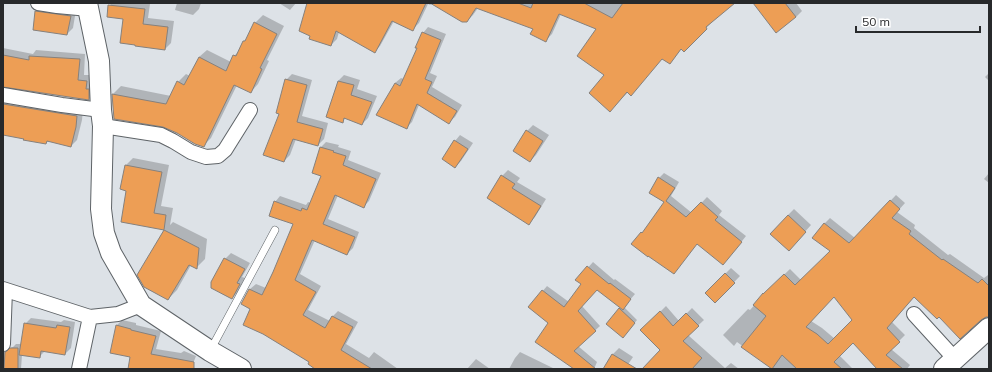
<svg xmlns="http://www.w3.org/2000/svg" width="992" height="372" font-family="Mulish,sans-serif">
	<rect width="100%" height="100%" fill="#dde2e7"/>
	<path fill="#0003" fill-rule="evenodd" d="M112,3L150,4L148,18L174,21L171,43L165,49L136,45L124,18L109,6Z
		M177,3H201L199,9L193,15L175,10Z
		M279,3H296L290,10Z
		M308,3H727L712,21V22L684,50L682,48L670,63L663,58L628,92L610,111L598,29L561,14L552,34L546,40L534,28L478,8L473,15L467,21L432,4L430,5L428,4L419,23L413,29L394,21L380,46L374,52L339,32L337,39L331,45L311,36Z
		M754,3H796L802,11L796,17Z
		M42,5L76,10L73,28L67,34L36,11Z
		M263,15L284,26L267,60L269,61L258,84L251,92L237,85L211,138L203,146L163,126L115,118L113,94L121,86L171,96L178,82L186,74L190,76L199,57L207,50L231,62L234,56L240,50L244,41L248,38L255,23Z
		M428,27L446,34L430,73L437,76L432,87L462,105L455,117L449,122L419,105L412,122L406,128L395,83L401,78L404,79L418,48L423,33Z
		M3,48L33,54L36,50L85,54L84,75H93L95,93L89,99L3,86Z
		M989,73V81L985,77Z
		M292,74L312,80L302,116L328,123L324,139L318,145L296,139L290,155L284,161L280,113L286,80Z
		M344,75L360,80L357,89L377,96L368,118L362,124L346,118L342,121L327,117L338,81Z
		M3,95L83,110L82,120L77,140L71,146L48,141L46,143L3,134Z
		M533,125L549,135L536,155L530,161L527,131Z
		M460,135L473,143L461,161L455,167V141Z
		M326,142L339,145L338,147L351,151L348,160L381,173L369,201L364,206L338,195L328,219L359,232L353,248L347,254L315,240L300,274L321,286L308,310L330,321L333,316L338,311L358,322L346,344L369,358L374,352L398,369H317L311,361L252,308L242,303L250,289L256,284L266,288L294,224L275,202L280,196L306,205L308,202L311,203L322,175L321,147Z
		M133,158L169,165L161,206L173,208L170,225L173,222L207,239L205,259L196,268L191,265L177,290L168,299L138,275L165,229L122,221L128,190L126,165Z
		M508,170L520,178L517,182L546,199L535,217L529,223L502,176Z
		M664,173L679,182L671,196L692,213L707,197L722,211L719,215L746,236L728,259L697,243L633,244L647,227L665,202L659,178Z
		M989,173V183L984,179Z
		M896,195L905,203L897,212L915,225L914,228L948,255L950,254L984,278L988,275L989,276V315L939,316L915,296L892,322L905,335L891,349L910,365L907,369H879L853,342L839,355L853,369H774L737,342L734,346L723,335L748,309L750,310L764,294L790,269L801,280L831,251L824,224L830,218L855,238ZM834,296L853,320L835,339L822,328L811,321Z
		M794,209L811,225L794,244L788,215Z
		M231,253L250,263L242,277L245,278L238,292L232,298L225,259Z
		M593,262L614,280L615,279L635,294L624,307L637,320L626,334L607,324L621,307L597,289L582,306L600,326L578,346L597,362L594,369H576L549,323L529,307L547,286L569,302L582,284L577,280Z
		M731,268L740,276L715,302L706,293Z
		M666,306L679,321L692,308L704,320L688,335L725,368L731,363L739,369H649L662,350L642,330Z
		M31,318L61,322L64,320L75,322L71,348L65,354L45,351L39,357L22,355L21,369H3V347L8,349L13,347L16,344H22L25,324Z
		M122,320L136,323V325L161,331L156,349L181,353L184,351L196,356L191,369H129L131,356L116,326Z
		M619,348L633,357L625,369H604L613,354Z
		M520,352L555,369H509L515,358Z
		M476,359L490,369H467Z"/>
	<path fill="#ed9e55" stroke="#86817d" fill-rule="evenodd" d="M307,3H426L413,31L392,21L375,53L336,31L331,46L309,39L310,36L299,31Z
		M430,3H518L531,8L533,3H584L612,18L623,3H735L706,27L707,29L684,52L681,49L670,64L662,59L631,96L627,92L610,112L589,93L604,75L577,56L596,29L559,14L546,42L530,34L533,29L476,8L467,22H462Z
		M753,3H785L796,17L776,33Z
		M108,5L145,9L143,24L168,27L165,50L135,46V45L120,43L123,19L107,17Z
		M35,11L71,16L67,35L33,30Z
		M254,22L277,34L260,68L262,69L251,93L234,85L204,147L195,144L177,133L163,127L114,119L112,94L166,104L177,81L184,85L199,57L226,71L233,55L236,56L243,41H245Z
		M422,32L441,40L425,79L432,82L427,93L457,111L449,124L417,104L407,129L376,115L395,83L400,86L417,48H415Z
		M3,55L29,60V56L80,59L78,80L87,81L86,89H89V100L3,87Z
		M285,79L307,85L297,122L323,129L318,146L293,139L284,162L263,155L279,114L276,113Z
		M338,81L354,85L351,95L372,102L362,125L344,118L343,123L326,117Z
		M3,104L77,116L76,127L71,147L47,141L46,144L23,140L24,139L3,135Z
		M526,130L543,141L530,162L513,151Z
		M454,140L468,149L455,168L442,159Z
		M320,147L334,151L333,152L346,156L343,165L376,179L364,208L335,195L323,224L355,237L347,255L312,240L295,280L316,292L303,315L325,328L332,316L353,327L341,350L372,369H315L308,364L309,362L263,334L243,325L250,309L241,304L249,289L262,295L273,272L293,224L269,216L274,201L301,211L302,208L307,210L321,176L312,173Z
		M125,165L162,172L154,213L166,215L164,230L121,222L126,191L120,189Z
		M501,175L515,184L512,188L541,206L529,225L487,198Z
		M658,177L675,188L666,201L686,217L701,202L718,217L715,220L742,242L723,265L697,244L674,274L648,256V257L631,244L641,232L642,233L664,202L649,193Z
		M890,200L900,209L892,218L911,231L909,234L942,260L943,259L978,283L982,279L989,286V317H986L981,320L960,339L939,317L937,319L914,297L887,328L900,342L886,355L903,369H877L853,343L834,362L842,369H797L782,355L772,369L741,347L766,316L753,305L763,293V294L784,274L795,285L830,251L812,238L824,223L849,243ZM834,297L852,320L828,344L817,334L806,327Z
		M788,215L806,232L789,251L770,234Z
		M164,230L199,248L197,269L189,265L168,300L144,287L137,275Z
		M224,258L245,269L237,283L240,284L232,299L211,288V282Z
		M587,266L609,284L610,283L631,299L623,310L597,290L578,311L596,331L574,351L596,369H574L535,342L548,323L528,307L542,290L564,307L581,284L575,280Z
		M725,273L735,283L715,303L705,293Z
		M619,308L635,323L623,338L606,324Z
		M660,311L673,326L686,313L699,326L683,341L702,358L692,369H642L660,350L640,330Z
		M24,323L56,328L57,325L70,327L65,355L41,351L40,358L19,355Z
		M116,325L131,329V330L156,336L151,354L194,362V369H128L130,357L110,353Z
		M10,348H18V369H4L5,352L7,351Z
		M612,354L637,369H603Z"/>
	<g fill="none" stroke-linecap="round" stroke-linejoin="round">
		<g stroke="#5e6367" stroke-width="8">
			<path id="lane" d="M210,351L275,230"/>
		</g>
		<g stroke="#5e6367" stroke-width="16">
			<path id="street" d="M38,3L57,6L89,9
				M3,95L62,105L101,110
				M103,126L161,135L173,141L191,152L206,157L218,156L225,150L250,110
				M3,289L90,317L118,314L141,305
				M914,314L955,359
				M3,344L5,290
				M79,369L90,317"/>
		</g>
		<g stroke="#5e6367" stroke-width="22">
			<path id="secondary" d="M87,3L99,61L101,110L103,126L101,209L104,233L111,253L141,305L210,351L241,369
				M944,369L989,328"/>
		</g>
		<use href="#lane" stroke="#fff" stroke-width="7"/>
		<use href="#street" stroke="#fff" stroke-width="14"/>
		<use href="#secondary" stroke="#fff" stroke-width="20"/>
	</g>
	<rect width="992" height="372" fill="none" stroke="#27292b" stroke-width="8"/>
	<path d="M856 26v6h124v-6" fill="none" stroke="#27292b" stroke-width="2"/>
	<text x="862" y="26" font-size="12" fill="#27292b" stroke="#ffffff" stroke-width="3" paint-order="stroke">50 m</text>
</svg>
